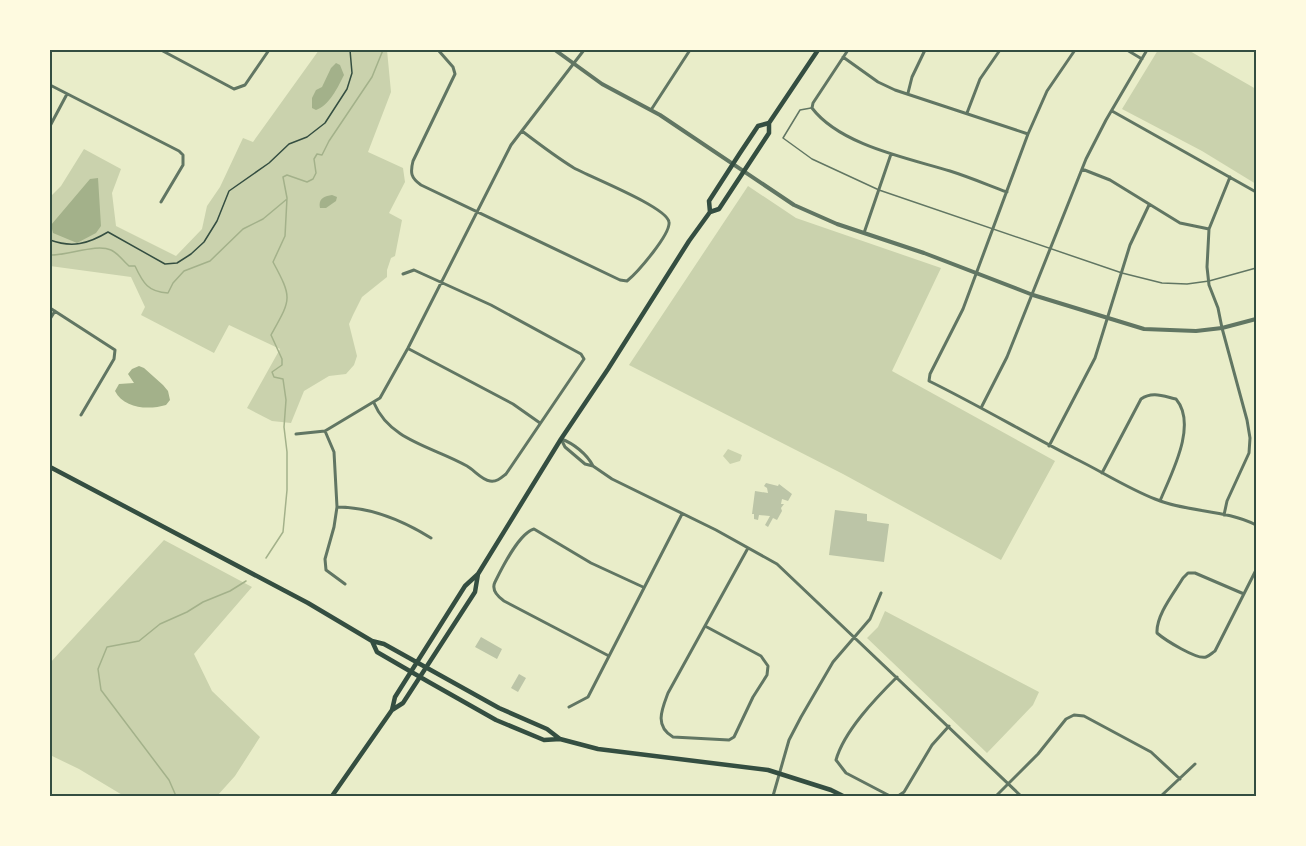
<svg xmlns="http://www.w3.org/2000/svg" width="1306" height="846" font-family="'Exo 2',sans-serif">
	<rect width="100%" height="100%" fill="#e9edc9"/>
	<path fill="#cad2ad" d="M319,50H387L391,92L368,152L403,168L405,182L389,213L402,220L395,256L391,258L387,270V277L362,297L353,315L349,324L357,356L354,365L346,374L329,376L304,391L291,423L272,421L247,408L280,349L229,325L214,353L141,315L145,307L131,277L50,266V197L61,186L84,149L121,169L112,193L116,226L176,256L202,229L207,206L220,187L243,138L253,142Z
		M1158,50H1188L1256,89V184L1202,151L1122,109Z
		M748,186L796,218L941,268L892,371L1055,461L1001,560L843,474L629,365Z
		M728,449L742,455L740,461L730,464L723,456Z
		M164,540L252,587L194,654L212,691L260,737L235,776L217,796H124L79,769L50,755V663Z
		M885,611L1039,692L1033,705L987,753L867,638L878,627Z"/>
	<path fill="#a3b18a" d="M336,63L340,65L344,75C338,87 329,106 316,110L312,108V98L316,90L322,87L331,68Z
		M98,178L101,226L96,233L77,243L53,233L51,225L90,179Z
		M332,195L337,197L336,201L326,208H320C318,199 324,196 332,195Z
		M139,366L144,368L163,385L168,391L170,400L166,405C149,410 124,409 115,391L119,384L134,383L128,374L132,369Z"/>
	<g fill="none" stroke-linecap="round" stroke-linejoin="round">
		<path stroke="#a3b18a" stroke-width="1.5" d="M50,255C68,256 96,243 111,250C118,253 124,262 129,266H135C143,283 148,292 168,293L173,283L184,271L210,261L243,229L263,219L287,199
			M266,558L283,532L287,490V452L284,427L286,400L283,379L274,377L272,372L282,365V359L271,335C291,299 293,299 273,262L285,236L287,198L283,177L287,175L307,182L313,179L316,173L314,159L317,154L322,155L329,141L372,77L383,50
			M176,796L169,780L101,690L98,669L107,647L139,641L160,624L187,612L203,602L230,591L246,581"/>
	</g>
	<path fill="#bcc5a7" d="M766,483L778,486L779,484L792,494L788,501L782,499L781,504H784L781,508L782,511L777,520L773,518L768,527L765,525L770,516L759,515L758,520L754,519V514H752L755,491L768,493L767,488L764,486Z
		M835,510L867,514V521L889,524L884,562L829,555Z
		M481,637L502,649L497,659L475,647Z
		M519,674L526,678L518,692L511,688Z"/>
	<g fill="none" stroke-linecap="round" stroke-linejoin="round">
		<path stroke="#344e41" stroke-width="1.5" d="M50,240C72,248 88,244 108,232L165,264L177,263L191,254L204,242L217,221L229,191L269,163L289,144L307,137L325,123L347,89L352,73L350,50"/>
		<path stroke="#617663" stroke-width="1.5" d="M811,108L800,110L783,138L812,159L879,190L1122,273L1162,283L1187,284L1209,281L1256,268"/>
		<path stroke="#617663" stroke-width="3" d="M161,50L234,89L245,85L269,50
			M848,50L813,103L812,108C840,145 907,158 950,171C969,177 988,185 1007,192
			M1075,50L1047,91L1028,134L963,309L930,374L929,381C978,405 1025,433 1074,458C1101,471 1127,488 1155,499C1188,513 1225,509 1256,525
			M1127,50L1142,59
			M439,51L453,67L455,74L413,161C410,173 411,178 421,185L620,280L627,281C637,273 671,234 669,222C667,207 590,177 574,168C556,157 539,144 522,131
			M843,57L878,82L895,90L1028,134
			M50,85L179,151L183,155V165L161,202
			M908,93L912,77L925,50
			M651,110L690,50
			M1112,111L1256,192
			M967,113L980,79L1000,50
			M50,126L67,94
			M1082,169L1110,180L1180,223L1209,229
			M864,233L891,154
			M50,308L115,350L114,359L81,415
			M50,319L55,311
			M409,349L513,404L540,423
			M374,403C390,441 434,447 467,466C474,470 482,480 490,481C497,482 501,478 506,474L584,359L581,354L491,305L414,270L403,274
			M982,406L1007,357L1086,159L1106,120L1147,50
			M325,431L334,452L337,507
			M296,434L325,431L380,398L408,348L511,145L584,50
			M561,439L565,447L585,464L593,466L612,479L716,530L777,564L1021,796
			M561,439C573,443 587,454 593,466
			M1049,446L1095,358L1130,245L1149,205
			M1102,473L1141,399C1152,391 1163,396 1176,399C1198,425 1171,474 1160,501
			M1224,515L1227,501L1249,453L1250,438L1247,420L1222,328L1218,308L1209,285L1207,267L1209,229L1230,177
			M345,584L326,570L325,559L334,527L337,507C371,507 402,520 431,538
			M1244,594L1195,573H1188L1183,578C1174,593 1156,615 1157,633C1165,640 1197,660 1206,657C1209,656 1212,653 1215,651L1256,570
			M705,626L761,656L768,666L767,675L753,697L734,737L729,740L673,737C654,726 662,709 668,693L748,548
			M609,656L504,601C497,596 491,590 495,582C502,568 519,533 534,529L591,563L643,587
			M569,707L588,697L682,514
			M773,796L789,740L801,717L833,662L870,619L881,593
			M890,796L846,773L836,760C844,731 876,698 897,677
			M898,796L904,792L932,745L949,726
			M996,796L1038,754L1066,719L1074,715L1084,716L1151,752L1180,779
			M1161,796L1195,764"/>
		<path stroke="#617663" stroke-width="4" d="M555,50L602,84L660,115L794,205L837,224L924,253L1033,295L1144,329L1196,331L1222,328L1256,319"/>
		<path stroke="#344e41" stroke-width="4.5" d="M710,212L709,201L740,153L758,126L769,123
			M50,467L308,603L372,641L384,644L499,708L547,729L560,739
			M372,641L377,652L427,681L496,720L544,740L560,739L598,749L768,770L831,790L843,796
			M392,710L403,703L475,592L478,574
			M332,796L392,710L395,697L465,586L478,574L561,439L608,369L689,241L710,212L719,209L769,133V123L818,50"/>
	</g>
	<rect width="1306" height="846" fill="none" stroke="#fefae0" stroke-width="102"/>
	<rect x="51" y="51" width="1204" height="744" fill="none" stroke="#344e41" stroke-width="2"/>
</svg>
